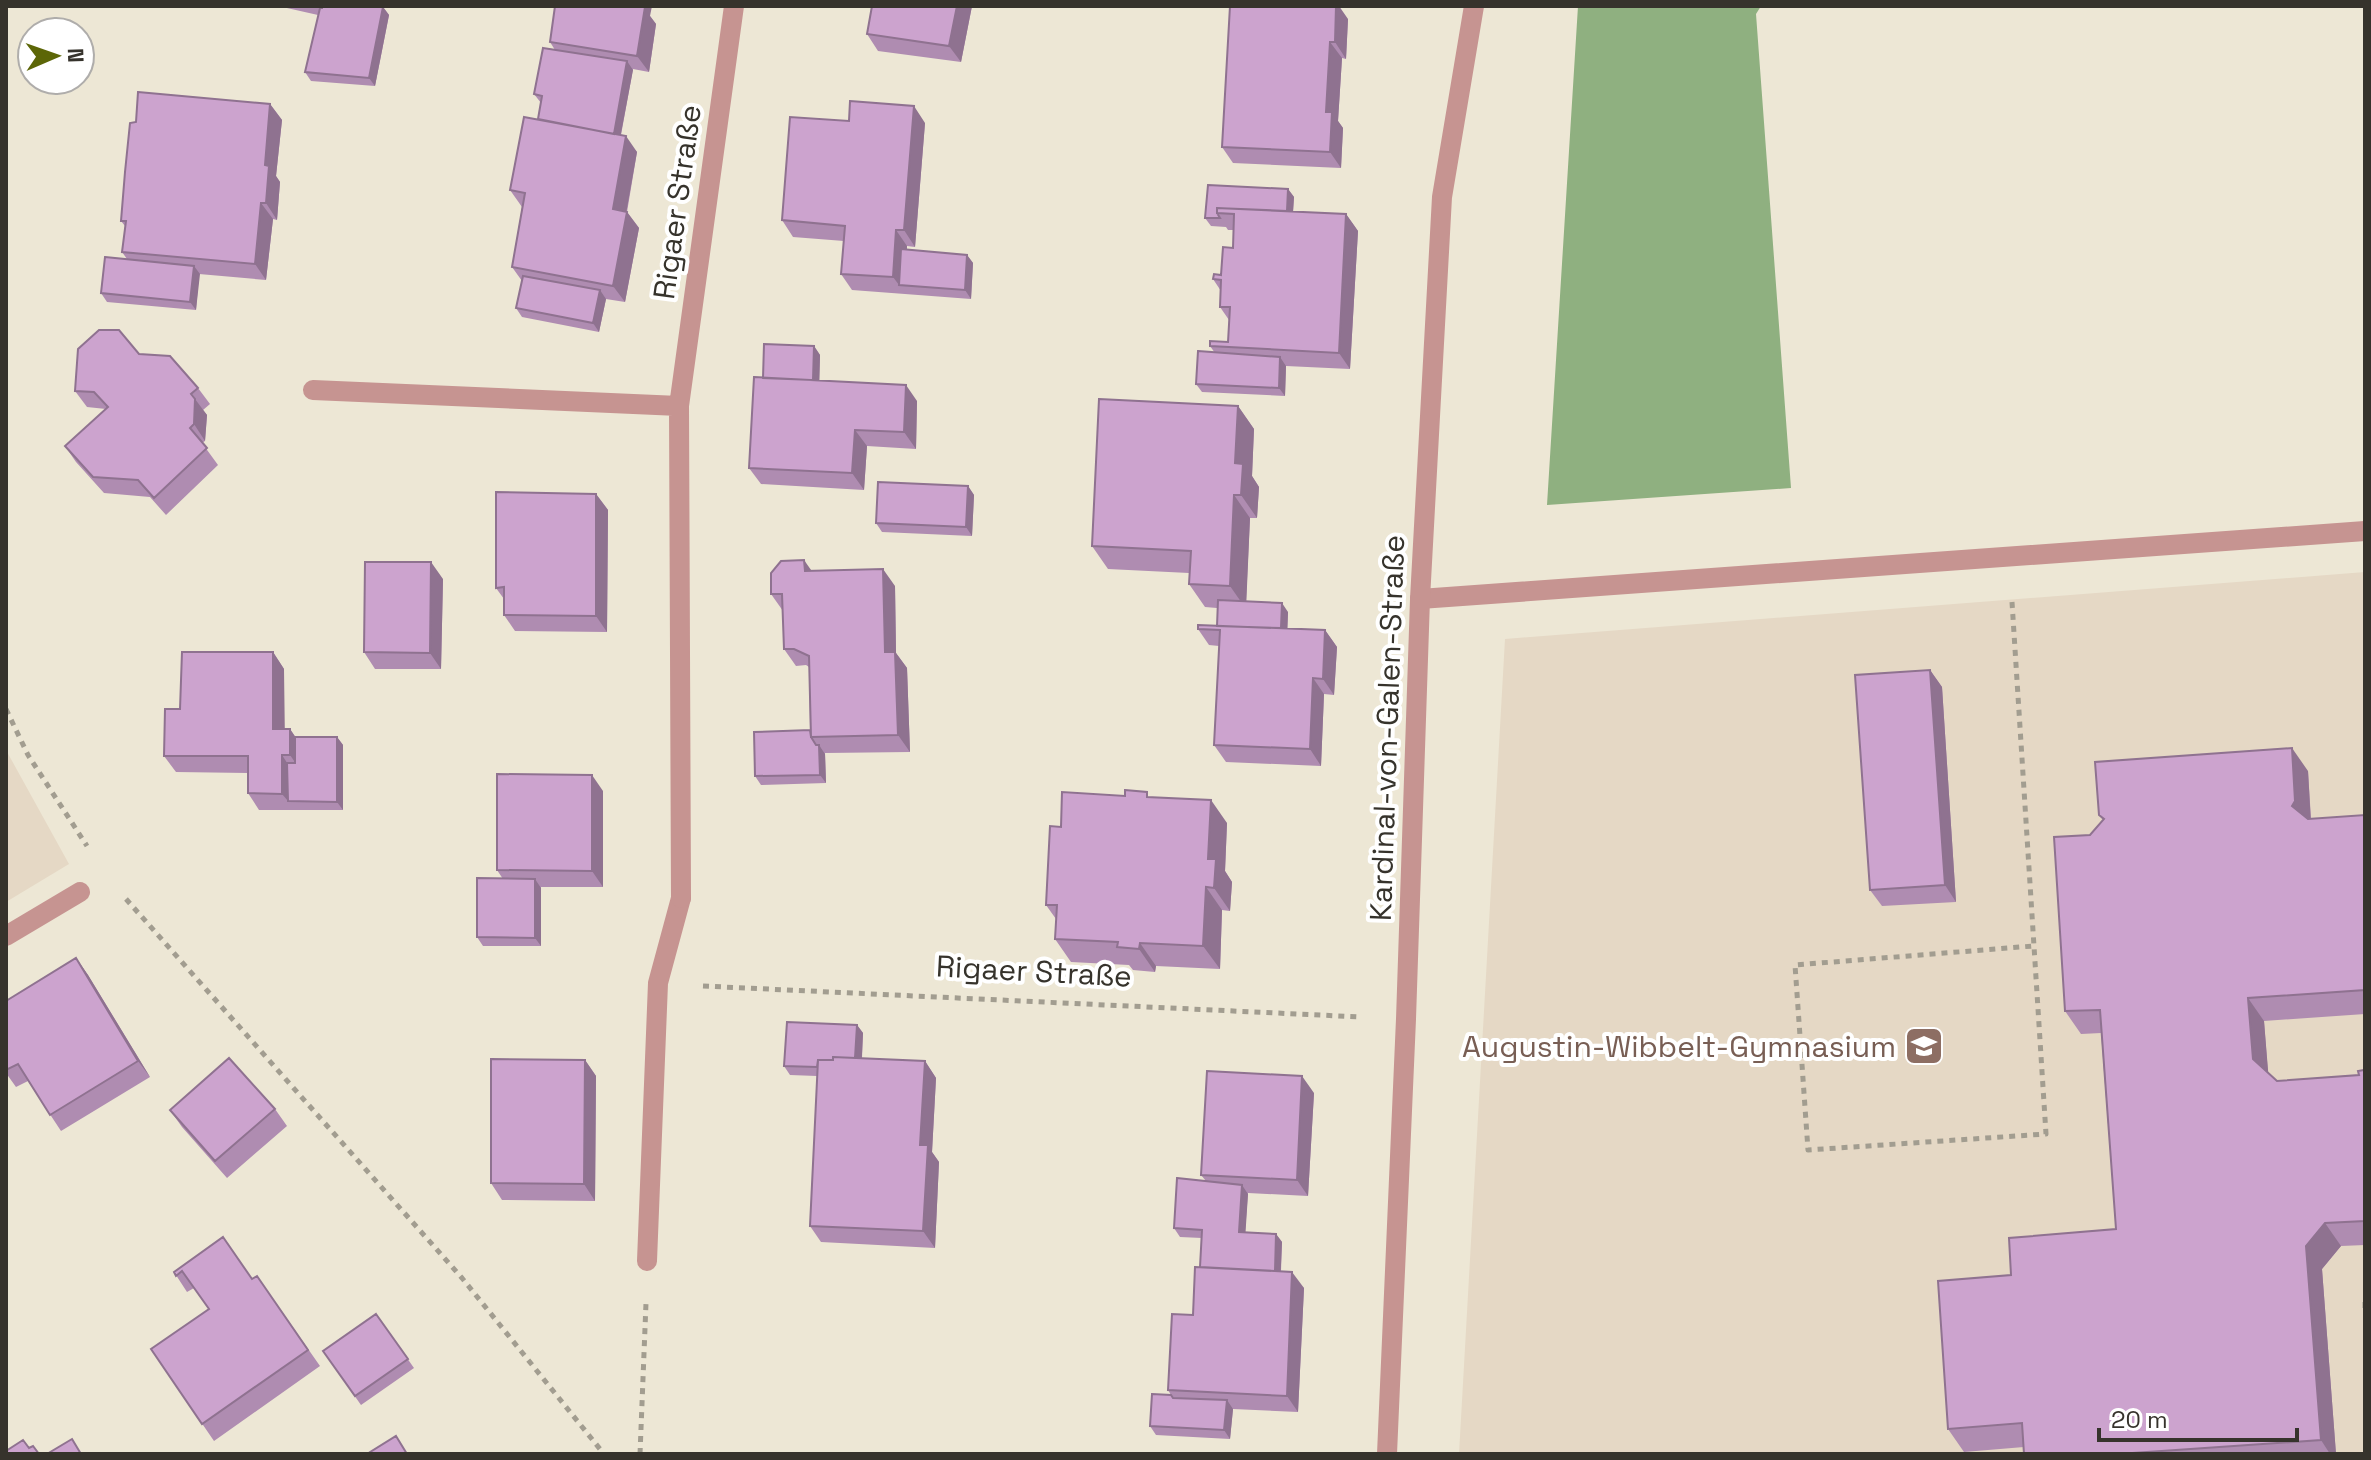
<svg xmlns="http://www.w3.org/2000/svg" width="2371" height="1460" font-family="'Space Grotesk',sans-serif">
	<rect width="100%" height="100%" fill="#ede7d5"/>
	<path fill="#e5d8c5" d="M2365,572V1454H1459L1505,639Z
		M6,750L69,864L6,902Z"/>
	<path fill="#8fb080" d="M1578,6H1761L1756,14L1791,488L1547,505Z"/>
	<g fill="none" stroke-linecap="round" stroke-linejoin="round">
		<path stroke="#a29d90" stroke-width="5" stroke-dasharray="6 6" stroke-linecap="butt" d="M2012,602L2046,1134L1808,1150L1795,965L2033,946
			M6,709L28,755L87,846
			M126,899L462,1278L604,1454
			M703,986L1361,1017
			M2365,1302V1313
			M640,1454L646,1303"/>
		<path stroke="#c69491" stroke-width="20" d="M1420,599L2365,531
			M647,1261L658,983L681,898"/>
		<path stroke="#c69491" stroke-width="20" d="M313,390L679,406
			M681,898L679,406L734,6
			M6,936L80,892
			M1387,1454L1406,1019L1420,599L1442,197L1474,6"/>
	</g>
	<path fill="#af8cb1" d="M278,6L383,7L389,15L375,86L311,81L305,72L318,15Z
		M872,6H972L961,62L878,51L867,34Z
		M650,16L656,24L649,72L633,69L621,135L637,152L627,212L639,228L625,302L606,299L599,332L522,317L516,308L522,281L512,267L522,207L510,190L538,119L541,103L534,94L555,50L550,42Z
		M1348,19L1346,59L1342,58L1338,121L1343,128L1341,168L1233,163L1222,147Z
		M270,104L282,120L276,176L280,182L277,220L273,219L266,280L199,274L196,310L107,302L101,293L127,259L122,252L125,226L121,221Z
		M849,121L925,123L915,247L907,246V250L967,255L973,263L971,299L852,290L841,274L844,241L793,237L782,220Z
		M1288,189L1294,197L1293,212L1346,214L1358,231L1350,369L1286,366L1285,396L1202,392L1196,384L1215,353L1210,346L1228,342L1229,320L1220,307L1221,291L1213,279L1221,275L1233,248L1234,230H1228L1226,227L1211,226L1205,218Z
		M814,346L820,355L819,381L917,401L916,449L867,446L864,490L761,484L749,468L763,378Z
		M139,354L198,388L210,404L203,410L207,415L205,441L202,443L218,465L166,515L150,497L104,493L76,462L65,446L106,409L87,407L75,391Z
		M1238,406L1254,429L1252,476L1259,487L1257,518H1250L1246,601L1288,612L1287,629L1325,630L1337,647L1334,695L1324,694L1321,766L1226,762L1214,745L1219,646L1209,645L1198,629L1217,626V608L1205,607L1189,584V573L1108,569L1092,546Z
		M968,486L974,495L972,536L882,532L876,523Z
		M596,494L608,510L607,632L515,631L504,615V599L496,588Z
		M812,571L895,586L896,653L907,668L910,752L825,753L826,783L761,785L755,776L810,730L809,667L806,665L796,666L784,649L783,611L771,594Z
		M443,579L441,669H375L364,652Z
		M273,652L284,669V729H290L295,737H337L343,745V810H259L248,793V773L176,772L164,756L180,709Z
		M1930,670L1942,687L1956,902L1882,906L1870,890Z
		M2308,771L2311,819L2365,815V1014L2264,1021L2268,1073L2277,1081L2359,1075L2364,1070L2365,1071V1245L2341,1246L2322,1269L2336,1454H2024V1447L1964,1452L1948,1429L2011,1275L2116,1229L2101,1033L2081,1034L2065,1011L2090,835L2103,820L2099,815Z
		M603,791V887H541V946H483L477,937L503,879L497,870Z
		M1151,797L1227,823L1225,871L1232,882L1230,911L1222,910L1220,969L1156,966L1155,972L1133,970L1129,965L1071,962L1055,939L1056,919L1046,905L1061,827Z
		M76,958L88,975L150,1077L61,1131L28,1081L16,1087L6,1073V1001Z
		M857,1025L863,1033L862,1058L925,1061L936,1078L932,1152L939,1162L935,1248L821,1242L810,1226L817,1076L790,1075L784,1066Z
		M585,1060L596,1076L595,1201L502,1200L491,1183Z
		M1314,1093L1308,1196L1248,1193L1245,1232L1276,1234L1282,1242L1281,1271L1304,1288L1298,1412L1233,1409L1230,1439L1156,1435L1150,1426L1171,1395L1168,1390L1193,1315L1200,1267L1202,1238L1180,1237L1174,1228L1206,1181L1201,1175Z
		M275,1109L287,1126L227,1178L182,1127L170,1110Z
		M223,1237L252,1279L257,1276L320,1366L214,1441L151,1349L209,1309L194,1288L187,1292L174,1272Z
		M376,1314L414,1368L361,1405L323,1351Z"/>
	<path fill="#8f7290" d="M643,6H652L650,16L656,24L649,72L637,56Z
		M957,6H972L961,62L949,46Z
		M1336,6H1339L1348,19L1346,59L1335,42Z
		M383,7L389,15L375,86L369,78Z
		M1330,42L1342,58L1338,121L1343,128L1341,168L1330,152L1326,112Z
		M627,61L633,70L618,149L612,140Z
		M270,104L282,120L276,176L280,182L277,220L266,203L265,165Z
		M914,106L925,123L915,247L904,230Z
		M626,136L637,152L624,225L613,209Z
		M1288,189L1294,197L1292,227L1286,219Z
		M261,203L273,219L266,280L255,264Z
		M627,212L639,228L625,302L613,286Z
		M1346,214L1358,231L1350,369L1339,353Z
		M896,230L907,246L905,286L899,285L893,277Z
		M967,255L973,263L971,299L965,290Z
		M194,266L200,274L196,310L190,302Z
		M600,290L606,299L599,332L593,323Z
		M814,346L820,355L819,397L813,388Z
		M1280,357L1286,366L1285,396L1279,388Z
		M906,385L917,401L916,449L904,432Z
		M195,399L207,415L205,441L194,424Z
		M1238,406L1254,429L1252,476L1259,487L1257,518L1241,495L1235,463Z
		M855,430L867,446L864,490L852,473Z
		M968,486L974,495L972,536L966,527Z
		M596,494L608,510L607,632L596,616Z
		M1234,495L1250,518L1246,609L1230,586Z
		M804,560L816,577L805,571Z
		M431,562L443,579L441,669L430,653Z
		M883,569L895,586L896,653L907,668L910,752L898,735L885,652Z
		M1282,603L1288,612L1287,644L1281,635Z
		M1325,630L1337,647L1334,695L1323,679Z
		M273,652L284,669L285,745L273,729Z
		M1930,670L1942,687L1956,902L1945,885Z
		M1313,678L1324,694L1321,766L1310,749Z
		M290,729L301,745V771L290,755Z
		M337,737L343,745V810L337,802Z
		M819,745L825,754L826,783L820,775Z
		M2292,748L2308,771L2311,824L2292,806Z
		M282,755L293,772L288,801L282,794Z
		M592,775L603,791V887L592,871Z
		M1211,800L1227,823L1225,871L1232,882L1230,911L1214,888L1208,859Z
		M535,879L541,888V946L535,938Z
		M1206,887L1222,910L1220,969L1203,946Z
		M1140,943L1156,966L1155,972L1139,949Z
		M76,958L88,975L150,1077L138,1061Z
		M2248,998L2264,1021L2269,1082L2253,1059Z
		M857,1025L863,1033L861,1074L855,1066Z
		M585,1060L596,1076L595,1201L584,1184Z
		M925,1061L936,1078L932,1152L939,1162L935,1248L923,1231L920,1145Z
		M1302,1076L1314,1093L1308,1196L1297,1180Z
		M1242,1185L1248,1194L1245,1240L1239,1232Z
		M2325,1223L2341,1246L2322,1269L2336,1454H2330L2321,1440L2306,1246Z
		M1276,1234L1282,1242L1280,1287L1274,1278Z
		M1292,1272L1304,1288L1298,1412L1287,1396Z
		M1227,1400L1233,1409L1230,1439L1224,1430Z"/>
	<path fill="#cca3ce" stroke="#8f7290" stroke-width="2" d="M322,6L383,7L369,78L305,72L320,8H322Z
		M555,6H643L645,7L637,56L550,42Z
		M872,6H957L949,46L867,34Z
		M1230,6H1336L1335,42H1330L1326,112H1332L1330,152L1222,147Z
		M543,48L627,61L614,134L538,119L542,96L534,94Z
		M138,92L270,104L265,165L269,166L266,203H261L255,264L122,252L126,221H121L125,172L130,123L136,122Z
		M850,101L914,106L904,230H896L893,277L841,274L845,226L782,220L790,117L849,121Z
		M524,117L626,136L613,209L627,212L613,286L512,267L525,193L510,190Z
		M1208,185L1288,189L1287,211L1217,208V213L1220,218H1205Z
		M1217,208L1346,214L1339,353L1210,346V341L1228,342L1230,307H1220L1221,280L1213,279L1214,274L1221,275L1223,247L1233,248L1234,214L1217,213Z
		M901,249L967,255L965,290L899,285Z
		M105,257L194,266L190,302L101,293Z
		M523,276L600,290L593,323L516,308Z
		M99,330H119L139,354L170,356L198,388L191,394L195,399L194,424L190,428L207,448L154,498L138,480L93,477L65,446L108,407L94,392L75,391L78,349Z
		M764,344L814,346L813,380L763,378Z
		M1198,351L1280,357L1279,388L1196,384Z
		M754,377L906,385L904,432L855,430L852,473L749,468Z
		M1099,399L1238,406L1235,463L1243,464L1241,495H1234L1230,586L1189,584L1191,551L1092,546Z
		M878,482L968,486L966,527L876,523Z
		M496,492L596,494V616L504,615V587L496,588Z
		M804,560L805,571L883,569L885,652H895L898,735L811,737L809,656L794,649H784L782,594H771V573L781,561Z
		M365,562H431L430,653L364,652Z
		M1218,600L1282,603L1281,628L1217,626Z
		M1198,625L1325,630L1323,679L1313,678L1310,749L1214,745L1220,630L1198,629Z
		M182,652H273V729H290V755H282V794L248,793V756H164L165,709H180Z
		M1930,670L1945,885L1870,890L1855,675Z
		M810,730L811,737L816,745H819L820,775L755,776L754,732Z
		M295,737H337V802L288,801L287,763H295Z
		M2292,748L2295,801L2292,806L2308,819L2365,815V990L2248,998L2253,1059L2277,1081L2359,1075L2358,1071L2364,1070L2365,1075V1221L2325,1223L2306,1246L2321,1440L2118,1454H2024L2022,1423L1948,1429L1938,1281L2011,1275L2009,1238L2116,1229L2100,1010L2065,1011L2054,837L2090,835L2104,819L2099,815L2095,762Z
		M497,774L592,775V871L497,870Z
		M1125,790L1147,792V797L1211,800L1208,859H1216L1214,888L1206,887L1203,946L1140,943L1139,949L1117,947L1118,942L1055,939L1057,905H1046L1050,826L1061,827L1062,792L1125,796Z
		M477,878L535,879V938L477,937Z
		M76,958L138,1061L50,1115L18,1064L6,1070V1001Z
		M787,1022L857,1025L855,1058L833,1057V1060H818L817,1067L784,1066Z
		M833,1057L925,1061L920,1145H928L923,1231L810,1226L818,1060H833Z
		M229,1058L275,1109L215,1161L170,1110Z
		M491,1059L585,1060L584,1184L491,1183Z
		M1207,1071L1302,1076L1297,1180L1201,1175Z
		M1177,1178L1242,1185L1239,1232L1276,1234L1275,1271L1200,1267L1202,1230L1174,1228Z
		M223,1237L252,1279L257,1276L308,1350L202,1424L151,1349L209,1309L182,1271L176,1276L174,1272Z
		M1195,1267L1292,1272L1287,1396L1168,1390L1172,1314L1193,1315Z
		M376,1314L408,1359L355,1396L323,1351Z
		M1152,1394L1171,1395L1173,1398L1227,1400L1224,1430L1150,1426Z
		M396,1436L407,1454H367Z
		M72,1439L81,1454H47Z
		M23,1440L29,1448L33,1446L39,1454H6V1451Z"/>
	<defs>
		<g id="school-square" transform="scale(2)"><rect x="-9" y="-9" width="18" height="18" rx="4" fill="#8d6e63" stroke="#fff"/><path d="M0-5L7-2L0 1L-7-2ZM-4 1L0 2.5L4 1V4Q0 6-4 4Z" fill="#fff"/></g>
	</defs>
	<g fill-rule="evenodd">
		<use href="#school-square" x="1924" y="1046"/>
	</g>
	<g text-anchor="middle" dominant-baseline="central" stroke-width="8" stroke-linejoin="round" paint-order="stroke">
		<g font-size="30" fill="#36332c" stroke="#fff">
			<text transform="translate(677 202) rotate(-82)">Rigaer Straße</text>
			<text transform="translate(1387 728) rotate(-88)">Kardinal-von-Galen-Straße</text>
			<text transform="translate(1034 971) rotate(3)">Rigaer Straße</text>
		</g>
		<g font-size="30" fill="#785e54" stroke="#fff" text-anchor="end">
			<text x="1896" y="1046">Augustin-Wibbelt-Gymnasium</text>
		</g>
	</g>
	<rect width="2371" height="1460" fill="none" stroke="#36332c" stroke-width="16"/>
	<g transform="translate(56 56) rotate(88)"><circle r="38" fill="#ffffff" stroke="#afadab" stroke-width="2"/>
	<path d="M0-6L14 30L0 20L-14 30Z" fill="#5c6607"/>
	<text y="-12" font-size="22" font-weight="bold" text-anchor="middle" fill="#36332c">N</text>
	</g>
	<path d="M2099 1428v12h198v-12" fill="none" stroke="#36332c" stroke-width="4"/>
	<text x="2111" y="1428" font-size="24" fill="#36332c" stroke="#ffffff" stroke-width="6" paint-order="stroke">20 m</text>
</svg>
